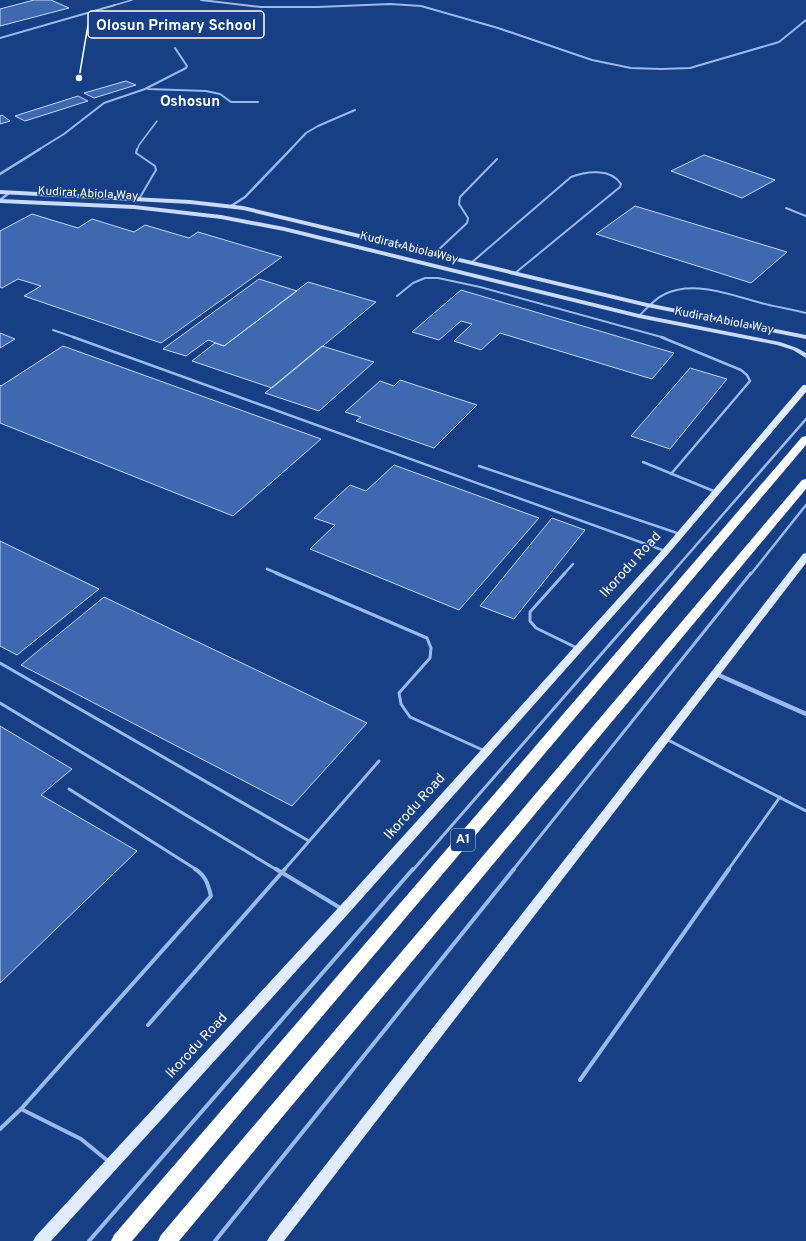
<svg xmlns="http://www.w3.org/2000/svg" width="806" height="1241" font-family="Overpass,sans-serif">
	<rect width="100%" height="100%" fill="#163f86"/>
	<path fill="#3e69b0" stroke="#c0d6fa" d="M34,0H51L69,8L0,26V9Z
		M126,81L136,85L94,98L84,93Z
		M78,96L88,101L25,121L15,116Z
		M2,115L10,121L0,124V116Z
		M704,155L775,180L742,198L671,171Z
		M635,206L787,252L751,283L596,234Z
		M32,214L78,228L92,219L134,232L145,225L189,238L198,232L282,257L161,343L24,296L41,286L18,279L2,288L0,287V231Z
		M259,279L297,291L224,346L208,340L186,356L163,349Z
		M308,282L376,302L272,388L192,361L215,343L224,346Z
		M461,290L674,353L652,379L500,333L481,350L454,341L472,324L461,321L439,340L412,332Z
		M0,333L15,339L0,348Z
		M63,346L321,439L233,516L0,423V385L1,386Z
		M322,346L374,362L319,411L265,393Z
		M690,368L727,379L670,449L631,436Z
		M400,380L477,405L434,448L356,421L361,417L345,412L380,381L394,386Z
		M394,465L539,518L459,610L310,549L335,525L314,518L350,485L366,491Z
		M552,518L585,530L514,619L480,606Z
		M0,541L99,589L17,655L0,646Z
		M104,597L367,723L292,806L21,665Z
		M0,726L72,769L41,795L137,851L0,983Z"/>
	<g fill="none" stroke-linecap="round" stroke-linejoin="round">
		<path stroke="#9abaee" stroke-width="1.5" d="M115,5L132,0
			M137,150L139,145L157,121"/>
		<path stroke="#9abaee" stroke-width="2" d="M137,149L136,153L155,166L156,170L139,199
			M786,208L806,216
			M434,254L467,223L468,218L459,204L460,197L497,159
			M471,263L571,177C586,171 611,168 621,184L620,187L514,274
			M397,296L413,283L425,278H438L480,287L665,338
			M639,316C647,308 654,299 665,294C694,280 732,295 761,303C776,307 791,309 806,313
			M53,330L76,338"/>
		<path stroke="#9abaee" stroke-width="2.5" d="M73,337L665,551
			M661,337L741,370L747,375L750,381L671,474
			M643,462L716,492
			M479,466L680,534
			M267,569L279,574
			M564,574L573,564
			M671,574L806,419
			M751,574L806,505"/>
		<path stroke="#9abaee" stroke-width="3" d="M276,573L427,638L431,648L430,658L399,693L401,704L410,717L485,751
			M565,573L530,612V621L536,628L577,648
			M0,663L309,841
			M0,703L277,870
			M666,739L806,811
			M69,789L197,870
			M284,870L379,761
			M413,870L672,573
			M513,870L751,573
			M728,870L780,797"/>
		<path stroke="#9abaee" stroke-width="4" d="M276,869L342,909
			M148,1025L285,869
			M580,1080L729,869
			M21,1109L81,1139L108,1161
			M0,1129L21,1109L211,896C208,884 206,876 195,869
			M89,1241L413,869
			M215,1241L514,869"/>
		<path stroke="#9abaee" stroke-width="2" d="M201,0L261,7H318L390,4L421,6L498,28L592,60L631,68L661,69L690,68L779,42L806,20
			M0,38L115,5
			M148,89L206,91L220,94L231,102H258
			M38,150L64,134L104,103L145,89L186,68L187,66L175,48
			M290,150L306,133L318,126L355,110"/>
		<path stroke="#9abaee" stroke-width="2.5" d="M0,174L40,149
			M0,200L9,193
			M231,206L245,197L291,149"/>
		<path stroke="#9abaee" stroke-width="4.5" d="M716,674L806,714"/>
		<path fill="#c7dafa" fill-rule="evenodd" d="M0,190L190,200L243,206L647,303L806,335V339L647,307L243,210L190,204L0,194Z
			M0,199L134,205L221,215L284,227L639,314L780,342L797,348L806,353V358L793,350L777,345L639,318L284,231L221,219L134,209L0,203Z"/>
		<path fill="#e1ebff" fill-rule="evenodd" d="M803,385H806V392L669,553L348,914L51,1241H33L36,1236L340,906L663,549Z
			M806,553V563L284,1241H267L270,1236L712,671L803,554Z"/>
		<path fill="#fff" fill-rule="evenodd" d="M806,436V445L132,1241H111L114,1235L802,437Z
			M806,479V489L179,1241H158L161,1235L802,480Z"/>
	</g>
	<g text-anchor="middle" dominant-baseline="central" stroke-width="3" stroke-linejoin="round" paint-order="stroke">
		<g font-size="12" fill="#fff" stroke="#163f86">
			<text transform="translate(88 194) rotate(3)">Kudirat Abiola Way</text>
			<text transform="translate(409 248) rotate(14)">Kudirat Abiola Way</text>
			<text transform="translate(724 321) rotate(11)">Kudirat Abiola Way</text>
		</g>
		<rect fill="#163f86" stroke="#b9c5db" stroke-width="1" x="451" y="829" width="24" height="22" rx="3"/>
		<g font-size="13" font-weight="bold" fill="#fff">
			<text x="463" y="840">A1</text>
		</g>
		<g font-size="14" fill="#fff" stroke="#163f86">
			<text transform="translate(631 565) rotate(-48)">Ikorodu Road</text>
			<text transform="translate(415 807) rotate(-48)">Ikorodu Road</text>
			<text transform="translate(197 1046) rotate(-47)">Ikorodu Road</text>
		</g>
		<g font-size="15" font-weight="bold" fill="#fff" stroke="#163f86">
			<text x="190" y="102">Oshosun</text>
		</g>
	</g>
	<path fill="none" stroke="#fff" stroke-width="1.5" d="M79 78L88 25"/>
	<circle fill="#fff" stroke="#163f86" stroke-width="1.5" cx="79" cy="78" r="4"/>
	<rect fill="#163f86" stroke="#fff" stroke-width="1.5" x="88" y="11" width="176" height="27" rx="4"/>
	<g font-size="15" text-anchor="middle" font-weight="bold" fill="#fff">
		<text x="176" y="30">Olosun Primary School</text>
	</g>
</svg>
